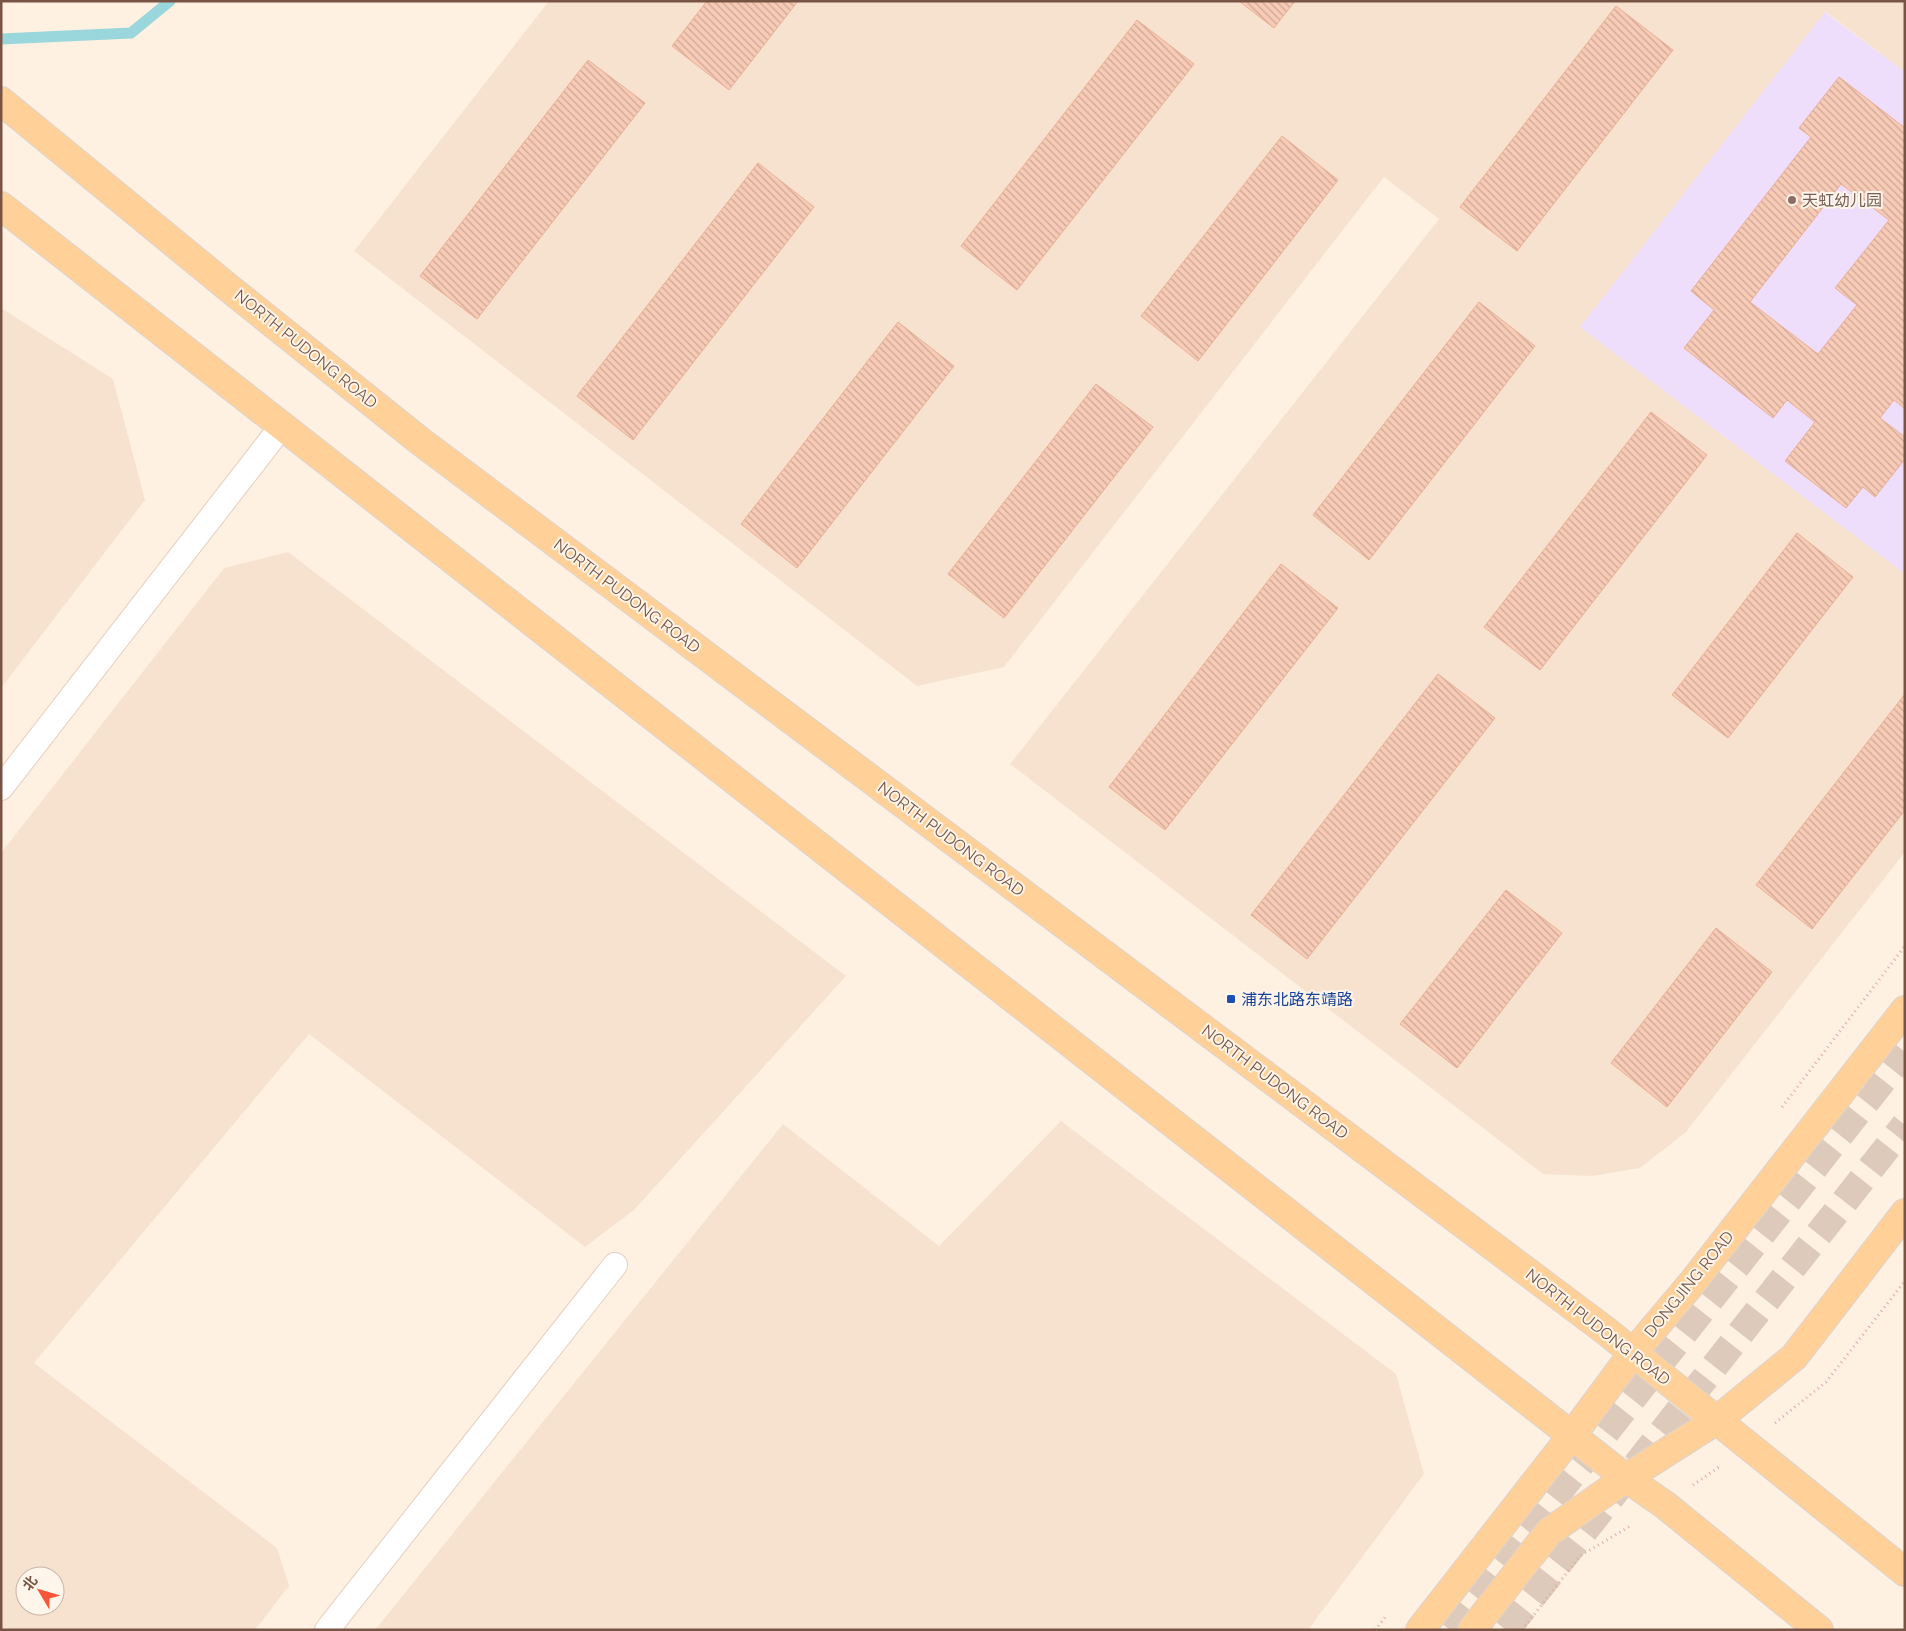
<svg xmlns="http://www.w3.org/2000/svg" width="1906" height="1631" font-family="Raleway,'Noto Sans SC',sans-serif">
	<defs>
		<pattern id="building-back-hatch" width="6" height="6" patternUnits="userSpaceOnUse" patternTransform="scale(1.25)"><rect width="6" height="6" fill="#f7cbb6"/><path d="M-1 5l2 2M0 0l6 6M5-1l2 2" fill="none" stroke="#cda796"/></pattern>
	</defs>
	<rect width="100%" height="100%" fill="#fff1e1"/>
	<path fill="#f7e2cf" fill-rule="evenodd" d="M549,1H1905V72L1826,12L1580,327L1905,574V852L1686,1132L1640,1168L1592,1176L1543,1174L1010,764L1439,219L1384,177L1004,667L917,686L354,251Z
		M1,308L113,379L145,500L1,688Z
		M288,552L846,976L634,1210L585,1247L309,1034L34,1363L277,1548L289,1586L255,1630H1V853L224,568ZM25,1576H55V1606H25Z
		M1061,1121L1396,1374L1424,1474L1308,1630H375L783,1124L939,1246Z"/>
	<path fill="#eedefb" d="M1825,12L1905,72V574L1580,327Z"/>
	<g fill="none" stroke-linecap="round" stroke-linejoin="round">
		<path stroke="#99d7dd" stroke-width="11" d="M1,39L131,33L170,1"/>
	</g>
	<path fill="url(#building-back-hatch)" stroke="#ebaf95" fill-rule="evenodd" d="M707,1H798L729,90L672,46Z
		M1239,1H1295L1274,28Z
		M1616,6L1673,50L1517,251L1460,207Z
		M1137,20L1194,64L1017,290L961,246Z
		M588,60L645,103L477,319L420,276Z
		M1839,77L1905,128V409L1894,400L1880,418L1905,437V459L1875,497L1863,487L1846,508L1785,461L1815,422L1787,400L1773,418L1684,348L1714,310L1691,291L1811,137L1799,128ZM1841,184L1889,220L1835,288L1857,305L1818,354L1750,302Z
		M1282,136L1338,180L1198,361L1141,316Z
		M758,163L814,207L633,440L577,396Z
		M1479,302L1535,346L1369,560L1313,515Z
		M898,322L954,366L797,568L741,524Z
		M1096,384L1153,427L1004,618L948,574Z
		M1651,412L1707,455L1540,670L1484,627Z
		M1797,533L1853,577L1728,738L1672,695Z
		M1281,564L1338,608L1165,830L1109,787Z
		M1438,674L1495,718L1307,959L1251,915Z
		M1905,694V810L1812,929L1756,885Z
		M1506,890L1562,933L1457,1068L1400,1024Z
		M1716,928L1772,972L1667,1107L1611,1063Z"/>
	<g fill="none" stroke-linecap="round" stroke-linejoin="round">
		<path stroke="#ddcaba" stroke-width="28" stroke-dasharray="28 14" stroke-linecap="butt" d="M1450,1630L1905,1052
			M1506,1630L1905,1125"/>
		<g stroke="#e6cebe" stroke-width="26">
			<path id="service" d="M1,788L282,426
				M327,1630L615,1265"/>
		</g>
		<g stroke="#dcd3cf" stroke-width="30">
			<path id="primary" d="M1,101L230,289L420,441L1606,1331L1905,1572
				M1,206L1626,1478L1665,1505L1819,1630
				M1420,1630L1573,1434L1633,1353L1692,1283L1905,1010
				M1472,1630L1549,1532L1626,1478L1717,1420L1794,1357L1905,1213"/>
		</g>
		<path stroke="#dcae99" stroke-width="3" stroke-dasharray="1 4" stroke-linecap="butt" d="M1782,1107L1905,946
			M1775,1423L1826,1382L1905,1281
			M1693,1485L1719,1467
			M1375,1630L1387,1615
			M1522,1630L1580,1556L1632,1525"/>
		<use href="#service" stroke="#fff" stroke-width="24"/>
		<use href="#primary" stroke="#ffd198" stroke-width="28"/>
	</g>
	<circle fill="#8d6e63" stroke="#fff5ea" stroke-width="2" cx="1792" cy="200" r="5"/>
	<rect fill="#1a4fb4" stroke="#fff5ea" stroke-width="2" x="1226" y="994" width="10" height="10" rx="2.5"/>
	<g text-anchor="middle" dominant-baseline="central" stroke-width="4" stroke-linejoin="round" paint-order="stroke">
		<g font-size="16" fill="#785e54" stroke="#fff5ea" text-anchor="start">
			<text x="1802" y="200">天虹幼儿园</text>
		</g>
		<g font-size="16" fill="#785445" stroke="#fff5ea">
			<text transform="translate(306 349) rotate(39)">NORTH PUDONG ROAD</text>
			<text transform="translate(627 596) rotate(37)">NORTH PUDONG ROAD</text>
			<text transform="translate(951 839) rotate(37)">NORTH PUDONG ROAD</text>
			<text transform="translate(1275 1082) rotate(37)">NORTH PUDONG ROAD</text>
			<text transform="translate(1689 1284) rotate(-51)">DONGJING ROAD</text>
			<text transform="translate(1598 1327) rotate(38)">NORTH PUDONG ROAD</text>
		</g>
		<g font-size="16" fill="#164399" stroke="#fff5ea" text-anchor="start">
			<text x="1241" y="999">浦东北路东靖路</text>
		</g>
	</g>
	<rect width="1906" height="1631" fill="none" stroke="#785445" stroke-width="5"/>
	<g transform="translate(40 1591) rotate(308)"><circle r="24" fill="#fff5ea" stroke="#c9b5a8"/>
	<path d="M0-4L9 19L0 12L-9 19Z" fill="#f55539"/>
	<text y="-8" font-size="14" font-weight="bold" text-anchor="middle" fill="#785445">北</text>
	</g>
</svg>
